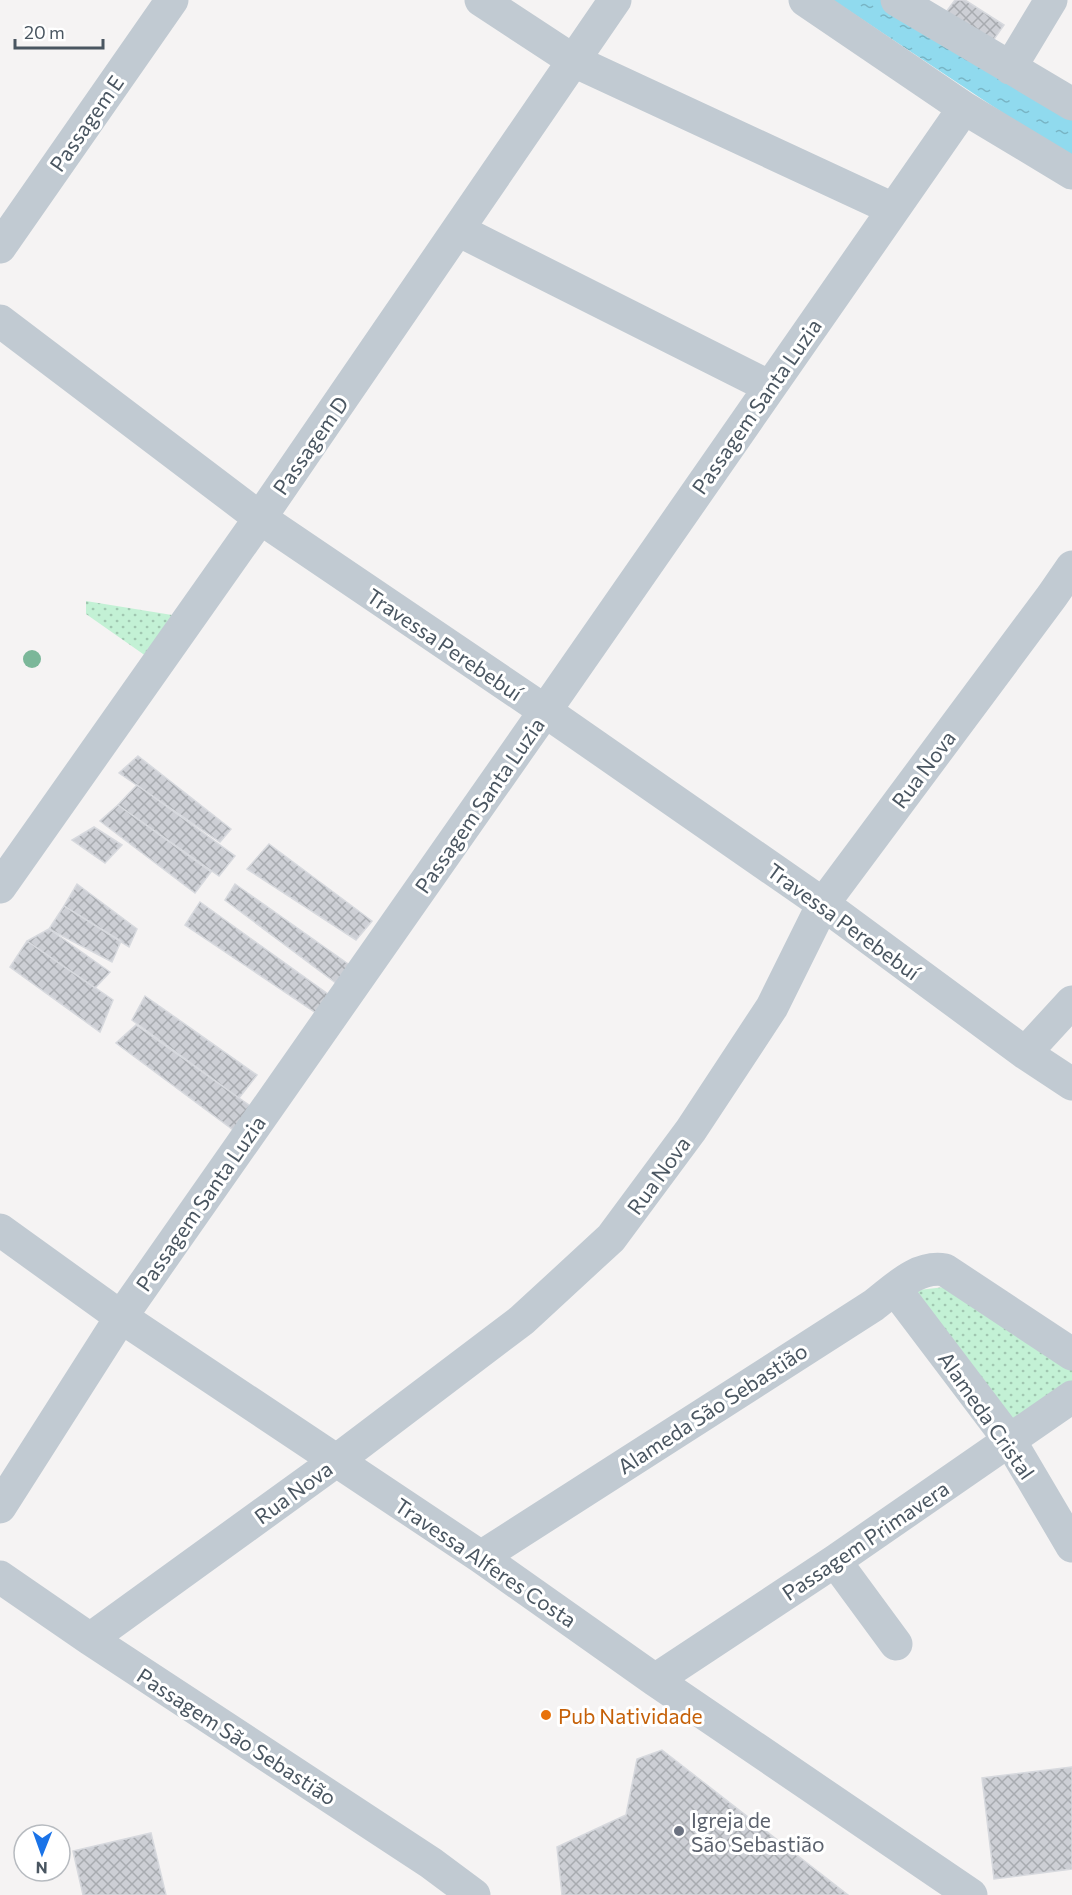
<svg xmlns="http://www.w3.org/2000/svg" width="1072" height="1895" font-family="Commissioner,sans-serif">
	<defs>
		<pattern id="grass-dots" width="8" height="8" patternUnits="userSpaceOnUse" patternTransform="scale(1.5)"><rect width="8" height="8" fill="#c3f1d5"/><path d="M2 2h.1M6 6h.1" fill="none" stroke="#a0c6b0" stroke-width="1.8" stroke-linecap="round"/></pattern>
		<pattern id="water-ripples" width="26" height="14" patternUnits="userSpaceOnUse" patternTransform="scale(1.5)"><rect width="26" height="14" fill="#90daee"/><path d="M2 4q2-2 4 0t4 0M15 11q2-2 4 0t4 0" fill="none" stroke="#78b4c4"/></pattern>
		<pattern id="building-cross-hatch" width="8" height="8" patternUnits="userSpaceOnUse" patternTransform="scale(1.5)"><rect width="8" height="8" fill="#cdcfd5"/><path d="M0 0l8 8M0 8l8-8" fill="none" stroke="#a8abb0"/></pattern>
	</defs>
	<rect width="100%" height="100%" fill="#f5f3f3"/>
	<path fill="url(#grass-dots)" d="M86,601L172,615L153,661L86,614Z
		M945,1287L1072,1370V1386L1012,1428L901,1292Z"/>
	<path fill="url(#water-ripples)" d="M833,0H887L1072,114V159Z"/>
	<path fill="url(#building-cross-hatch)" stroke="#d7d9de" stroke-width="1.5" d="M955,0H965L1004,25L992,42L946,12Z
		M138,756L231,829L220,842L119,773Z
		M137,785L235,856L219,876L118,805Z
		M118,805L211,872L195,893L100,821Z
		M94,827L122,845L105,863L72,840Z
		M269,844L372,921L356,940L247,869Z
		M77,884L137,929L129,947L64,906Z
		M235,884L361,973L344,989L225,900Z
		M200,902L332,997L319,1015L185,925Z
		M64,906L121,941L112,962L49,929Z
		M49,929L110,972L95,988L27,941Z
		M27,941L113,1000L100,1032L10,967Z
		M145,996L257,1075L239,1098L132,1020Z
		M136,1025L239,1098L256,1110L236,1132L116,1043Z
		M662,1750L848,1895H562L557,1847L626,1815L637,1759Z
		M1072,1767V1869L994,1879L982,1778Z
		M151,1833L166,1895H83L73,1851Z"/>
	<g fill="none" stroke-linecap="round" stroke-linejoin="round">
		<path stroke="#c1cad2" stroke-width="33" d="M481,0L574,61L893,209
			M805,0L964,108L1072,173
			M897,0L1072,104
			M1010,68L1051,0
			M458,230L770,387
			M0,247L172,0
			M0,321L260,518L545,711L823,904L1025,1053L1072,1084
			M0,887L260,518L615,0
			M1025,1053L1072,1002
			M0,1230L121,1317L481,1557L655,1680L971,1895
			M895,1289L1010,1441L1072,1546
			M0,1507L121,1317L545,711L964,108
			M481,1557L874,1305C895,1289 917,1265 945,1270L1072,1354
			M835,1561L896,1644
			M0,1577L90,1639L431,1863L474,1895
			M90,1639L336,1461L522,1320L611,1238L691,1130L772,1007L823,904L1052,596L1072,567
			M655,1680L835,1561L1072,1397"/>
	</g>
	<circle fill="#7bb799" cx="32" cy="659" r="9"/>
	<circle fill="#e8710a" stroke="#fff" stroke-width="2" cx="546" cy="1715" r="6"/>
	<circle fill="#6b7280" stroke="#fff" stroke-width="2" cx="679" cy="1831" r="6"/>
	<g text-anchor="middle" dominant-baseline="central" stroke-width="6" stroke-linejoin="round" paint-order="stroke">
		<g font-size="21" fill="#4a5661" stroke="#fff">
			<text transform="translate(86 123) rotate(-55)">Passagem E</text>
			<text transform="translate(756 406) rotate(-55)">Passagem Santa Luzia</text>
			<text transform="translate(310 445) rotate(-55)">Passagem D</text>
			<text transform="translate(445 644) rotate(34)">Travessa Perebebuí</text>
			<text transform="translate(923 769) rotate(-53)">Rua Nova</text>
			<text transform="translate(479 805) rotate(-55)">Passagem Santa Luzia</text>
			<text transform="translate(844 921) rotate(36)">Travessa Perebebuí</text>
			<text transform="translate(658 1175) rotate(-54)">Rua Nova</text>
			<text transform="translate(200 1203) rotate(-55)">Passagem Santa Luzia</text>
			<text transform="translate(712 1408) rotate(-33)">Alameda São Sebastião</text>
			<text transform="translate(987 1415) rotate(55)">Alameda Cristal</text>
			<text transform="translate(293 1492) rotate(-36)">Rua Nova</text>
			<text transform="translate(865 1540) rotate(-34)">Passagem Primavera</text>
			<text transform="translate(486 1562) rotate(34)">Travessa Alferes Costa</text>
			<text transform="translate(237 1736) rotate(33)">Passagem São Sebastião</text>
		</g>
		<g font-size="21" fill="#c56008" stroke="#fff" text-anchor="start">
			<text x="558" y="1715">Pub Natividade</text>
		</g>
		<g font-size="21" fill="#5b616d" stroke="#fff" text-anchor="start">
			<text x="691" y="1819">Igreja de<tspan x="691" dy="24">São Sebastião</tspan></text>
		</g>
	</g>
	<g transform="translate(42 1853) rotate(181)"><circle r="28" fill="#ffffff" stroke="#b7bbc0" stroke-width="1.5"/>
	<path d="M0-4.5L10 22L0 15L-10 22Z" fill="#1a73e8"/>
	<text y="-9" font-size="16" font-weight="bold" text-anchor="middle" fill="#4a5661">N</text>
	</g>
	<path d="M15 39v9h88v-9" fill="none" stroke="#4a5661" stroke-width="3"/>
	<text x="24" y="39" font-size="18" fill="#4a5661" stroke="#ffffff" stroke-width="4.5" paint-order="stroke">20 m</text>
</svg>
